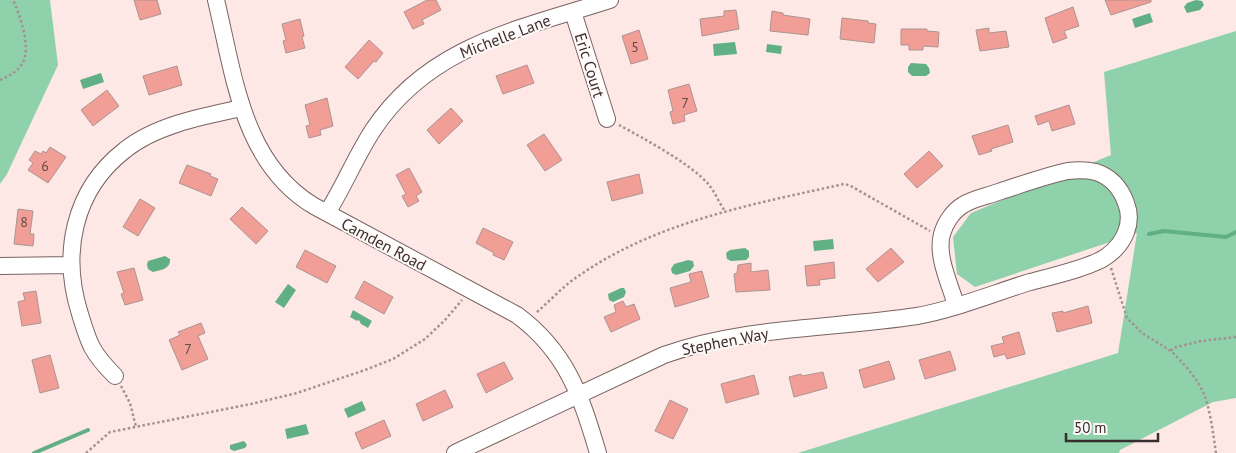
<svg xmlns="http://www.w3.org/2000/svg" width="1236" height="453" font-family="'PT Sans',sans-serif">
	<rect width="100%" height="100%" fill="#fde8e6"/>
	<path fill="#8fd1ab" d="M0,0H50L58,65L7,174L0,184Z
		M1236,31V398L1213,402L1120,450L1119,453H798L1118,353L1137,233L975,287L957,274L953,237L971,213L1111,155L1104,72Z"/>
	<path fill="#61af85" d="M1196,0L1202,1L1204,5L1200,10L1187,13L1184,7L1187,3Z
		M1150,13L1153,22L1135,28L1132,19Z
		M735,42L737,54L714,56L713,44Z
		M767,44L782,46L781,54L766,52Z
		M911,63L926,64L929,68L930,73L926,76H912L908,72V67Z
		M101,73L104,82L83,89L80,80Z
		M833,239L834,249L814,251L813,241Z
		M745,248L749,251V257L746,260L731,261L727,259L726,253L730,250Z
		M165,256L170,259C171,269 161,270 153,272L148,269L147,265L148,261Z
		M688,260L693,261L694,266L690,271L676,275L672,273L671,269L674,264Z
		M288,284L296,290L284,308L275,302Z
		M621,288H624L626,292L624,297L613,302L609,300L608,294Z
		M353,310L372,321L368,328L361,324L359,320L357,321L350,317Z
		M362,401L366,410L348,418L344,409Z
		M306,424L309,434L287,439L285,429Z
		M244,441L247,445L245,448L234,451L230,449V445Z"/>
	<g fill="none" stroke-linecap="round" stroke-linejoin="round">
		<path stroke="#61af85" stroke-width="4" d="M1149,234L1164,231L1226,237L1236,232
			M34,453L88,430"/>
	</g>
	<path fill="#f19e96" stroke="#ab9492" d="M134,0H157L161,14L140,20Z
		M427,0H436L441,10L422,20L424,24L413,29L404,12Z
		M1105,0H1151V2L1111,15Z
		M1073,7L1079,26L1064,31L1067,38L1053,43L1045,18Z
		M736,10L739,29L702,36L700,19L724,16V11Z
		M772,11L783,13V15L810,19L808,35L770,31Z
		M842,18L868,21V23L876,24L874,43L840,39Z
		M300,19L304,36L302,37L305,48L286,53L283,41L286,40L282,24Z
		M989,28V33L1006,31L1009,47L980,51L976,30Z
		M901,29H927V31L939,32L938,47L923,46V50H909V45H901Z
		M639,30L648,59L631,64L622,36Z
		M369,40L383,53L376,62L374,61L358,79L345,67Z
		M527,65L534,83L503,94L496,76Z
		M177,66L182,85L149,95L143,76Z
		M689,84L697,111L684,115L685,121L673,124L670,112L673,111L668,90Z
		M107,90L119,106L93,126L81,110Z
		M327,98L333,126L320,130L321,135L309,138L306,126L310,125L305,105Z
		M1069,105L1075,124L1052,131L1049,121L1038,125L1035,116Z
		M451,108L463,121L439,144L427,130Z
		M1008,125L1013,142L991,149L992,151L979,155L972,136Z
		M544,134L562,160L545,171L527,145Z
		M50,147L66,157L48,183L28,170L33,163L29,160L35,151L41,154L43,151L46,153Z
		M929,151L943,166L917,188L904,174Z
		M187,165L211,174L210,176L218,179L211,196L179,183Z
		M409,168L422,192L416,196L419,201L408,207L402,196L406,194L396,175Z
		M639,174L643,193L612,201L607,182Z
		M140,199L155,208L138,236L123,227Z
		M242,207L268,231L256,244L230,219Z
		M18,209L33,211L30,234H34L33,246L14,244Z
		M483,228L513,242L504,260L493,255L494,253L476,243Z
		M891,248L904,262L878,282L866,269Z
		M305,250L336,266L327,283L296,267Z
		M834,262L835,278L819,280L820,285L807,286L805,266Z
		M751,263V272L768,270L770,290L736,292L734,274L737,273L738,265Z
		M134,268L143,300L125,305L121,294L124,293L117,272Z
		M702,271L709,297L675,307L670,288L691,282L689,274Z
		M364,281L393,297L384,314L355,298Z
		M36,291L41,323L22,326L18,302L25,300L23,293Z
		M623,301L626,307L634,304L640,319L611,332L604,317L616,312L614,305Z
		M1088,306L1092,323L1057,332L1052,313L1063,311V313Z
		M201,323L205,333L198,336L208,359L182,370L169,340L180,335L178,332Z
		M1019,332L1025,354L1007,359L1005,354L994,357L991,346L1004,343L1002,337Z
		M950,351L956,370L925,379L919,360Z
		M50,355L59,388L40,393L32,360Z
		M889,361L895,379L864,388L859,370Z
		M504,362L513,379L486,393L477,374Z
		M823,372L827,388L794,397L789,377L801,374L802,376Z
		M754,375L759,394L726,403L721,384Z
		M445,390L453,407L423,421L416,404Z
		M670,400L688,409L673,439L655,431Z
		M384,420L391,436L362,449L355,433Z"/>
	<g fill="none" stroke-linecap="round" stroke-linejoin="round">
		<g stroke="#796361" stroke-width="18">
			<path id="minor" d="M216,0C234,74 242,163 314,206L517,315C567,352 581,396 598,453
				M573,12L607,119
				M327,213C344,186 356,156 373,130C429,45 520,29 610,0
				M0,266L70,265
				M115,376C92,353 89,344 80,314C61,254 73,190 125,150C156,125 204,116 242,108
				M455,453L664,355C745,326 832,329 917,316C953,310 994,293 1030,282C1049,277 1093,267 1107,256C1124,244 1134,223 1126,203C1121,189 1111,177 1096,172C1087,170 1077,170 1068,171C1045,176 1023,184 1001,191C989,196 974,198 963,205C953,211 945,223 942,234C936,256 950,284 956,305"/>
		</g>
		<path stroke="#a19290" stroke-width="2.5" stroke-dasharray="2.5 2.5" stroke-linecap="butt" d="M0,80C9,76 17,72 22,64C32,49 20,15 13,0
			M619,125C643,138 693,165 709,185C715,192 719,203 725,211
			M1111,268L1127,318L1142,333L1171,351
			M537,312C551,300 564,285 580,275C658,221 754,204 844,184L849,185L930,231
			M121,386L130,403L136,427
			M86,453L110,432L251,404L297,393L365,370L393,359L425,339L445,320L462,300
			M1216,453C1213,434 1210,404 1201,388C1193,373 1182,362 1171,351L1173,348L1201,341L1236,337"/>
		<use href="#minor" stroke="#fff" stroke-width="16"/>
	</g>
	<g text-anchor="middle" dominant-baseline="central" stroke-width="4" stroke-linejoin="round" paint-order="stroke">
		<g font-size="14" fill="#664a47">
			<text x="635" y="47">5</text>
			<text x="685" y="103">7</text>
			<text x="45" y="166">6</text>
			<text x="24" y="222">8</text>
			<text x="188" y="349">7</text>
		</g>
		<g font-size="16" fill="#382e2d" stroke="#fffaf9">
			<text transform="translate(505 36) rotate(-21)">Michelle Lane</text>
			<text transform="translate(590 65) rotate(73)">Eric Court</text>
			<text transform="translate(384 244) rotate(28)">Camden Road</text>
			<text transform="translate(725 341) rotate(-11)">Stephen Way</text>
		</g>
	</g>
	<path d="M1066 433v8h92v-8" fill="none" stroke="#382e2d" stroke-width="2.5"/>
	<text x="1074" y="433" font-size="15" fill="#382e2d" stroke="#fffaf9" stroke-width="4" paint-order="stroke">50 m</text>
</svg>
